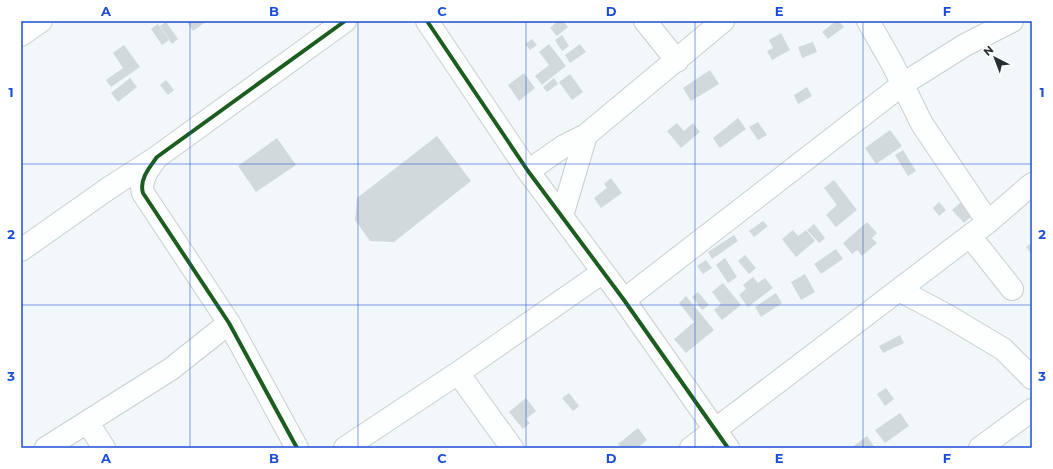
<svg xmlns="http://www.w3.org/2000/svg" width="1053" height="469" font-family="Montserrat,sans-serif">
	<rect width="100%" height="100%" fill="#f2f7f9"/>
	<path fill="#d2d9dc" d="M188,21H207L193,31L187,22Z
		M558,21H563L568,27L557,36L550,28Z
		M836,21H839L844,27L828,39L822,32Z
		M166,22L178,39L172,44L160,26Z
		M158,24L169,40L162,45L151,29Z
		M781,33L790,50L772,60L767,51L773,48L769,40Z
		M562,35L569,46L562,51L555,40Z
		M532,39L537,45L530,50L525,44Z
		M813,42L817,52L802,58L798,47Z
		M549,44L566,66L542,85L535,76L549,65L539,52Z
		M580,44L586,52L570,63L565,55Z
		M124,45L140,67L111,87L106,80L123,68L113,53Z
		M710,70L719,84L691,101L683,88Z
		M524,73L535,88L519,101L508,85Z
		M570,74L583,92L572,100L559,82Z
		M130,78L137,87L118,102L111,93Z
		M554,78L558,84L547,92L543,87Z
		M166,80L174,90L168,95L160,85Z
		M807,87L812,96L798,104L794,95Z
		M738,118L746,129L720,148L713,138Z
		M758,122L767,135L758,140L749,127Z
		M677,123L684,131L693,123L700,132L681,148L667,131Z
		M890,130L902,146L876,164L865,148Z
		M437,136L471,181L394,242L370,241L355,220L357,198Z
		M277,138L296,165L256,192L238,166Z
		M903,150L916,171L908,176L895,155Z
		M611,178L622,193L601,208L594,198L607,188L604,184Z
		M834,180L857,210L836,227L826,215L837,205L824,188Z
		M939,202L946,210L939,216L933,208Z
		M961,202L973,215L964,223L952,210Z
		M763,221L768,226L754,237L749,231Z
		M867,222L877,233L872,238L877,243L862,256L857,250L852,254L843,243Z
		M814,224L825,238L819,243L807,230Z
		M793,230L798,236L806,230L815,241L796,257L782,239Z
		M734,235L738,241L712,259L708,252Z
		M1032,243V255L1026,247Z
		M836,249L843,259L821,274L814,264Z
		M745,255L756,268L749,274L738,261Z
		M725,258L737,277L728,283L716,265Z
		M706,260L712,268L703,274L697,266Z
		M805,274L815,292L801,300L791,282Z
		M753,277L758,283L765,278L773,288L748,307L739,295L746,289L743,285Z
		M723,283L741,305L722,320L714,310L721,304L712,292Z
		M698,292L709,305L702,310L692,297Z
		M776,293L782,303L761,317L755,307Z
		M686,296L714,330L686,353L674,339L694,322L679,303Z
		M900,335L904,343L883,353L879,346Z
		M886,388L894,399L885,406L877,394Z
		M569,393L579,406L573,411L562,398Z
		M526,398L536,411L526,419L530,423L523,429L509,412Z
		M900,413L909,426L885,443L875,430Z
		M638,428L647,440L637,448H621L618,444Z
		M867,436L875,448H851Z"/>
	<g fill="none" stroke-linecap="round" stroke-linejoin="round">
		<g stroke="#c9cfd2" stroke-width="24">
			<path id="minor" d="M427,21L528,171L624,300L728,448
				M645,21L677,61
				M868,21L892,63L922,124L988,222
				M21,35L41,21
				M528,171L564,146L586,135L723,21
				M562,216L586,135
				M970,236L1012,289
				M21,250L109,188L154,159
				M899,290L946,315L1003,349L1032,378
				M624,300L903,84L965,45L1012,21
				M458,373L512,448
				M88,423L104,448
				M46,448L171,369L229,323
				M297,448L229,323L143,193C139,180 149,168 157,157L345,21
				M345,448L458,373L603,272
				M691,448L988,222L1032,184
				M980,448L1032,410"/>
		</g>
		<use href="#minor" stroke="#fdfefe" stroke-width="22"/>
		<g stroke="#fff" stroke-width="6">
			<path id="cycleway" d="M427,21L528,171L624,300L728,448
				M297,448L229,323L143,193C139,180 149,168 157,157L345,21"/>
		</g>
		<use href="#cycleway" stroke="#1b5e20" stroke-width="4"/>
	</g>
	<path fill="none" stroke="#1d4ed8" stroke-width="1" stroke-opacity="0.55" d="M190,21V448M358,21V448M526,21V448M695,21V448M863,21V448M21,164H1032M21,305H1032"/>
	<rect width="1053" height="469" fill="none" stroke="#ffffff" stroke-width="44"/>
	<g transform="translate(995 58) rotate(318)" stroke="#ffffff" stroke-width="3" paint-order="stroke">
	<path d="M0-3L7 15L0 10L-7 15Z" fill="#273135"/>
	<text y="-6" font-size="11" font-weight="bold" text-anchor="middle" fill="#273135">N</text>
	</g>
	<rect x="22" y="22" width="1009" height="425" fill="none" stroke="#1d4ed8" stroke-width="1.5"/>
	<g font-size="13" text-anchor="middle" font-weight="bold" fill="#1d4ed8">
		<text x="106" y="16">A</text>
		<text x="274" y="16">B</text>
		<text x="442" y="16">C</text>
		<text x="611" y="16">D</text>
		<text x="779" y="16">E</text>
		<text x="947" y="16">F</text>
		<text x="11" y="97">1</text>
		<text x="1042" y="97">1</text>
		<text x="11" y="239">2</text>
		<text x="1042" y="239">2</text>
		<text x="11" y="381">3</text>
		<text x="1042" y="381">3</text>
		<text x="106" y="463">A</text>
		<text x="274" y="463">B</text>
		<text x="442" y="463">C</text>
		<text x="611" y="463">D</text>
		<text x="779" y="463">E</text>
		<text x="947" y="463">F</text>
	</g>
</svg>
